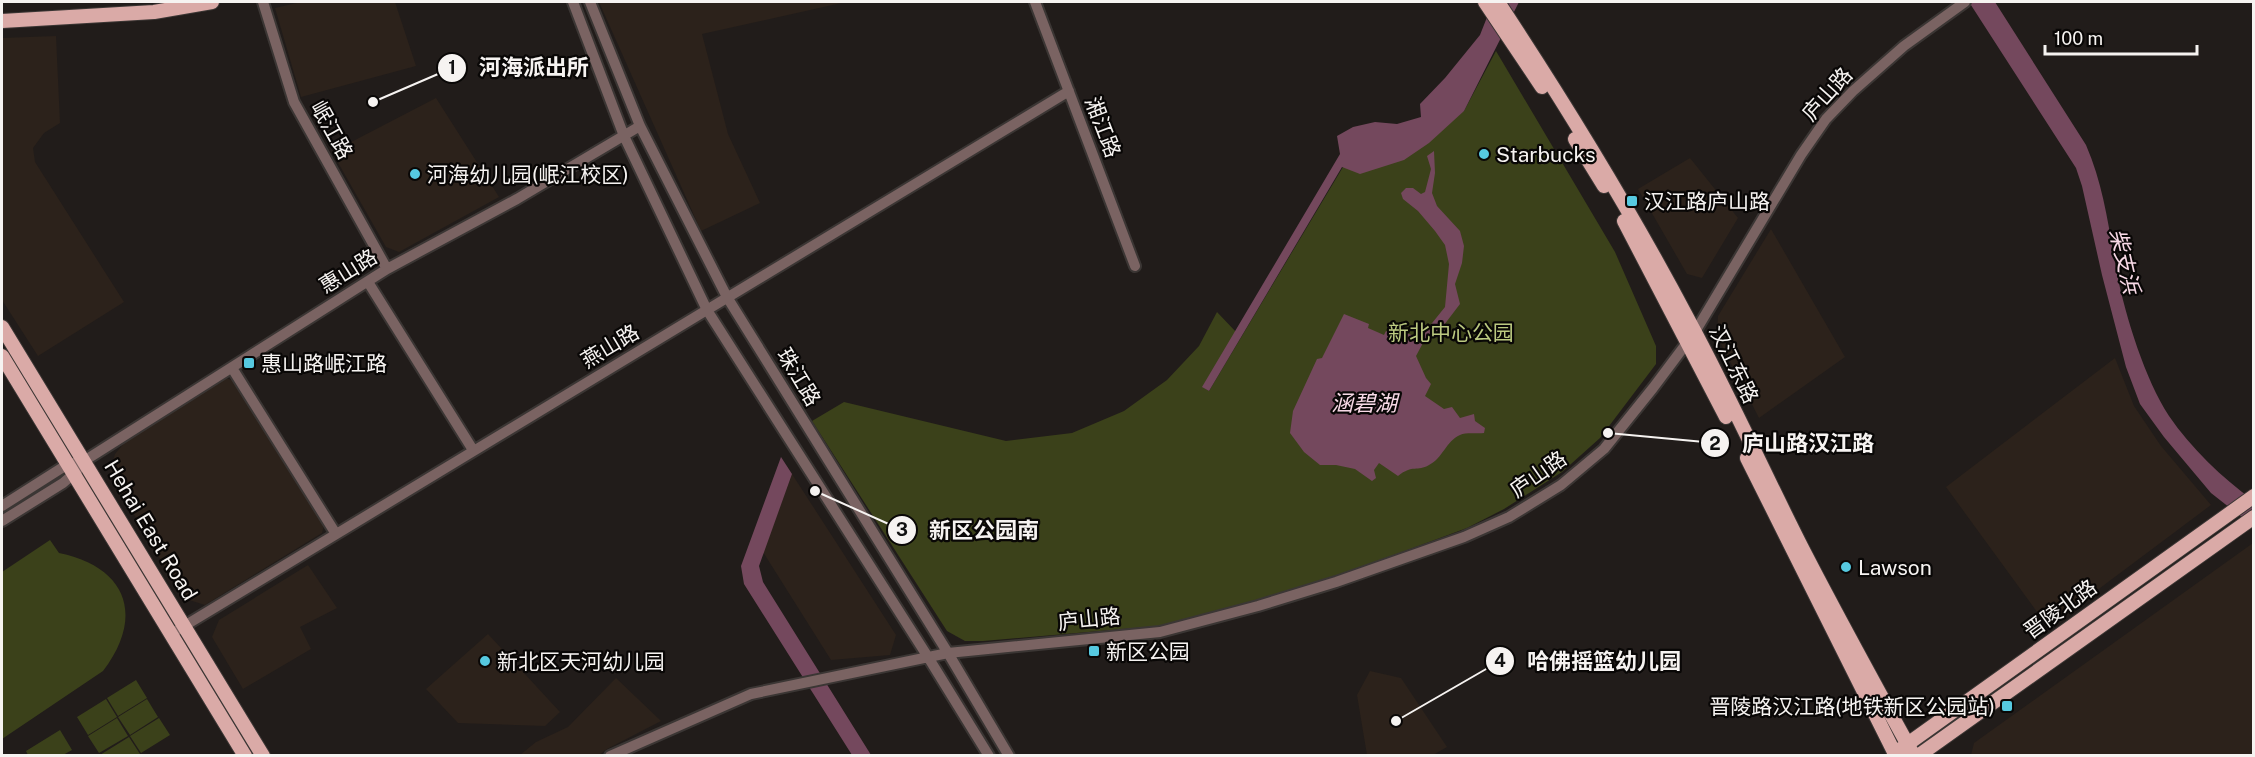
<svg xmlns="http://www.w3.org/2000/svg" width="2255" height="757" font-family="'Public Sans','Noto Sans SC',sans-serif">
	<rect width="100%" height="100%" fill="#211c1a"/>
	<path fill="#2c221b" d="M301,2H395L416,66L301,97L275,8Z
		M599,2H846L702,34L728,134L760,203L701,231Z
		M56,36L60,123L44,133L33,148L35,162L124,302L38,356L2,300V38Z
		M436,98L499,197L399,252L386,247L332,152Z
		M1690,158L1738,218L1702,278L1687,274L1638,189Z
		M1771,229L1845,357L1759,418L1717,336L1718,316Z
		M2115,358L2134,406L2161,446L2211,505L2048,627L1946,487Z
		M226,378L239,383L325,521L322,533L205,605L183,598L112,477L111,467L115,454L125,442Z
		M792,474L896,635L890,655L831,660L763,552Z
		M2253,543V755H1971L1974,743Z
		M308,565L337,608L300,627L311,649L243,689L212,637L219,620Z
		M488,634L560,712L545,726L458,723L426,689Z
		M1370,671L1401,678L1447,747L1433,755H1367L1357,695Z
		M616,678L661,721L607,749L599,755H520L536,742L568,727Z"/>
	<path fill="#3b411a" d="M1496,51L1615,252L1656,346V364L1600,438L1562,472L1504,509L1467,528L1340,575L1256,601L1158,626L983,641H965L947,631L812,421L844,402L1006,441L1072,433L1124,411L1167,380L1199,346L1217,312L1236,332L1203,387L1209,391L1343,167L1464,111Z
		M50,540L59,553C127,567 145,616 103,671L2,739V572Z
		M136,680L147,698L118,716L107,698Z
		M106,699L117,717L88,735L77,717Z
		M147,699L158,717L130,735L118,717Z
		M117,718L128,736L99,753L88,736Z
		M159,718L170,735L141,753L130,736Z
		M60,730L72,750L63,755H28L26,751Z
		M129,737L140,754L101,755H100Z"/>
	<path fill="#74485d" d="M1493,2H1519L1464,111L1429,143L1404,160L1360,174L1342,167L1209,391L1202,387L1340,154L1337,136L1353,127L1375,122L1397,124L1421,117L1420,104L1445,78L1480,35Z
		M1969,2H1995L2086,145C2104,186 2109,230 2117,274C2126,318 2145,379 2169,416C2191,448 2222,478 2253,500V526L2211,493L2164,437L2140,404L2126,367L2102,275L2082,186L2076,168Z
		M1434,151L1435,173L1432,193L1437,206L1460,231L1464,246L1462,263L1455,284L1460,304L1444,325L1424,341L1416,356L1426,378L1431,384L1425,396L1444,409L1452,407L1460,418L1474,414L1475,421L1485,428L1484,433C1477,434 1466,432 1460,435C1446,441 1443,458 1429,465C1417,472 1413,464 1398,476L1379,463L1374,470L1376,478L1372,481L1355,469L1336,465H1320L1304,452L1290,433L1293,411L1317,359L1322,358L1344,314L1369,324L1368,328L1384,335L1386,331L1404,340L1406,333L1420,338L1445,307L1449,264L1445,245L1435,231L1418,211L1403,199L1401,193L1406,188H1413L1421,194L1425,192L1431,169L1427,156Z
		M781,457L792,474L759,566L763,582L871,755H852L744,584L741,566Z"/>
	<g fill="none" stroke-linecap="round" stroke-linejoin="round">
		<g stroke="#3b3634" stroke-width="14">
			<path id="minor" d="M263,2L294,102L387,269
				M573,2L624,136L707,310L928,657L989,756
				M590,2L640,126L727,297L948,653L1009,756
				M1035,2L1135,266
				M368,282L473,450
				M232,368L336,534
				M2,506L68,464L84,461L387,269L517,199L640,126
				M2,521L63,483L77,471
				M171,634L1069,91
				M610,756L751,694L948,653L1160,632L1258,606L1336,582L1464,537L1509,517L1561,485L1604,449L1653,388L1695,332L1801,155L1826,119L1853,91L1904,46L1965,2"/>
		</g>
		<g stroke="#3b3634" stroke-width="16">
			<path id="major" d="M1485,2L1542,87
				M1498,2C1566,105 1631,211 1689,321C1729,395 1764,473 1802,548C1838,618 1876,687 1914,756
				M2,21L154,12L212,2
				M1575,139L1604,186
				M1624,221L1726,417
				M2,327L263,756
				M2,356L245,756
				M1747,458L1896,756
				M1902,748L2254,496
				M1918,756L2254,517"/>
		</g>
		<use href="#minor" stroke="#7a6362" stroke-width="10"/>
		<use href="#major" stroke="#daaaa7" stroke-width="14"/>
	</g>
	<g fill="#56c9e0" stroke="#090706" stroke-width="2">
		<circle cx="1484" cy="154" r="6"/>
		<circle cx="415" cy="174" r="6"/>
		<rect x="1626" y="195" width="12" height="12" rx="3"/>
		<rect x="243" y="357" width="12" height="12" rx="3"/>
		<circle cx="1846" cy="567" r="6"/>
		<rect x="1088" y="645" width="12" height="12" rx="3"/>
		<circle cx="485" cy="661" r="6"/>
		<rect x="2001" y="700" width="12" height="12" rx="3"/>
	</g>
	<g text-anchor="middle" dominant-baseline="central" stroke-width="4.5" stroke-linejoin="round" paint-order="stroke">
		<g font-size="21" fill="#f6f3f1" stroke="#090706">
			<text transform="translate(1827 94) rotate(-48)">庐山路</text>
			<text transform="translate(1103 127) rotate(69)">湘江路</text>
			<text transform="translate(332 130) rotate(61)">岷江路</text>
			<text transform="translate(348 271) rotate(-32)">惠山路</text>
			<text transform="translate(610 346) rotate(-31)">燕山路</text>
			<text transform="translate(1734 364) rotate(64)">汉江东路</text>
			<text transform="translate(799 377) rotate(59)">珠江路</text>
			<text transform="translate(1538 474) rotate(-35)">庐山路</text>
			<text transform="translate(151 530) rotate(59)">Hehai East Road</text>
			<text transform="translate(2060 609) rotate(-36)">晋陵北路</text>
			<text transform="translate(1089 619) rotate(-6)">庐山路</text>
		</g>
		<g font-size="21" fill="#f6f3f1" stroke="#090706" text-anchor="start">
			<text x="1496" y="154">Starbucks</text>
			<text x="427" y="174">河海幼儿园(岷江校区)</text>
			<text x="1644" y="201">汉江路庐山路</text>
			<text x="261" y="363">惠山路岷江路</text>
			<text x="1858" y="567">Lawson</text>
			<text x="1106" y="651">新区公园</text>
			<text x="497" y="661">新北区天河幼儿园</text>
			<text x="1995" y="706" text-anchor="end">晋陵路汉江路(地铁新区公园站)</text>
		</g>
		<g font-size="21" fill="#bcca81" stroke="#090706">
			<text x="1451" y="332">新北中心公园</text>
		</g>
		<g font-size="22" font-style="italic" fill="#f8d9e6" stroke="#090706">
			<text transform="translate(2125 261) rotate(77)">柴支浜</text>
			<text x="1364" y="403">涵碧湖</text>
		</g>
	</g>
	<path fill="none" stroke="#f6f3f1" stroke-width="2" d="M373 102L452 68M1608 433L1715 443M815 491L902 530M1396 721L1500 661"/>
	<g fill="#f6f3f1" stroke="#090706" stroke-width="2">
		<circle cx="373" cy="102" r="6"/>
		<circle cx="1608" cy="433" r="6"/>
		<circle cx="815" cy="491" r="6"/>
		<circle cx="1396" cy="721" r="6"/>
		<circle cx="452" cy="68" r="15"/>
		<circle cx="1715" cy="443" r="15"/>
		<circle cx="902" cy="530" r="15"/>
		<circle cx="1500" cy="661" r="15"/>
	</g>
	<g font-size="18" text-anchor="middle" font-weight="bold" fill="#111">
		<text x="452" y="74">1</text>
		<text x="1715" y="450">2</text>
		<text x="902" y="536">3</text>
		<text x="1500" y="667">4</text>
	</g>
	<g font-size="22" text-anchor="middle" font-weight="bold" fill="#f6f3f1" stroke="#090706" stroke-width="4.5" stroke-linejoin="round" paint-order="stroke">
		<text x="534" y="75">河海派出所</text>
		<text x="1808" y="451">庐山路汉江路</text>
		<text x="984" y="538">新区公园南</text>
		<text x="1604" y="669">哈佛摇篮幼儿园</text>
	</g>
	<rect width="2255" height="757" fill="none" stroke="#f6f3f1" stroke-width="6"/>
	<path d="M2045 45v9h152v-9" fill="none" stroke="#f6f3f1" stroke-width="3"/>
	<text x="2054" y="45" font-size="18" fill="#f6f3f1" stroke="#090706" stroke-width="4.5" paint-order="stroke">100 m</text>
</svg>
